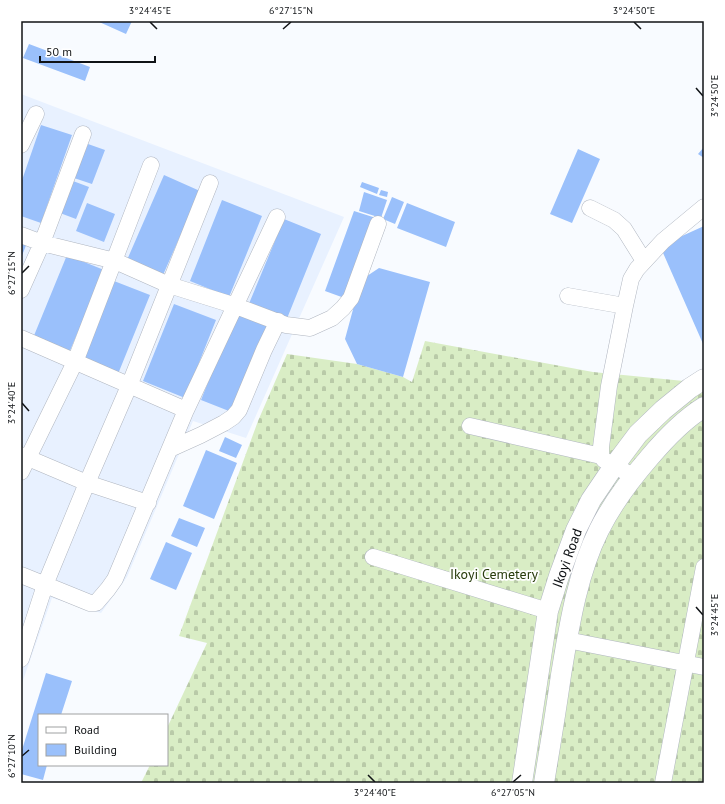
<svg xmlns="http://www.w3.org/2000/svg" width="725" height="804" font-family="'PT Sans',sans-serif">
	<defs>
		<pattern id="cemetery-stones" width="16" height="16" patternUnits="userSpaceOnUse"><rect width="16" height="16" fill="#d9edc5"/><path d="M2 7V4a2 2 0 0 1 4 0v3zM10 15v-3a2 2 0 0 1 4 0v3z" fill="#b9caa8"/></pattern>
	</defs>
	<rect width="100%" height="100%" fill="#f8fbff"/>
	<path fill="#e8f1ff" d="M21,94L344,217L246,438L193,421L127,577L101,613L52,598L21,686Z"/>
	<path fill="url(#cemetery-stones)" d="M425,341L593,372L704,383V783H141L150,765H167V728L207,643L179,636L258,421L287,354L357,364L403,377L412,382Z"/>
	<path fill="#9ac0fb" d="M97,21H132L126,34Z
		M29,44L90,67L85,81L23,58Z
		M41,125L72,135L41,223L21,216V183Z
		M88,144L105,150L92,184L74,178Z
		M704,147V158L698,154Z
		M578,149L600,159L572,223L550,214Z
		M164,175L200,191L163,275L127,260Z
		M73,181L89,187L76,219L60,213Z
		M362,182L379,188L377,194L360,187Z
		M381,190L388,192L387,197L379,195Z
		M364,192L387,200L381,218L359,211Z
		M392,197L404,202L395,224L383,219Z
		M222,200L262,216L229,297L190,281Z
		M87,203L115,214L104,242L76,231Z
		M407,203L455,222L446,247L397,228Z
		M354,211L376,218L347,299L325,291Z
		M284,219L321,234L286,321L248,306Z
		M704,226V346L660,246Z
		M21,241L27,243L21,258Z
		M67,255L104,270L69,353L33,338Z
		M379,268L430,282L403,377L357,364L345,339L361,280Z
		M114,281L150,295L118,374L83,361Z
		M174,304L216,320L185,398L143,381Z
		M236,312L269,325L234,413L201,400Z
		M225,437L242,445L236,458L219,451Z
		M206,450L237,463L214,519L183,506Z
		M179,518L205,528L197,547L171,536Z
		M166,542L192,553L176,590L150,579Z
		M46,673L72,681L61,715H39V765H47L43,780L21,774V753Z"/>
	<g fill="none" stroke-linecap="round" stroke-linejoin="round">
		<g stroke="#b0b6c0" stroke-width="17">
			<path id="minor" d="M21,145L36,114
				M590,208L614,220L624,229L644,261
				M21,235L42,243L115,261L169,285L236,306L286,325L310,328L332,318L343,308L351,298L378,224
				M21,290L42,243L83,134
				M568,296L625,306
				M21,338L186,410
				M470,426L601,456
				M170,449L201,435L224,423L233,417L239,410L264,350L278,321
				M21,455L87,483L148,503
				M21,472L75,362L151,165
				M633,476L604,460L601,456V447L609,386L625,306L631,279L637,269L663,241L704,207
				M373,557L548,611
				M21,575L90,603H96L108,589L115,579L186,410L277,217
				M567,640L704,667
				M21,659L45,585L87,483L129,386L210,183
				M663,783L704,567"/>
		</g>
		<g stroke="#b0b6c0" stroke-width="21">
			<path id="major" d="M522,783L548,611L559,576L576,530L591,500L614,466L638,434L663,410L690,388L704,379
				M544,783C550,747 556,711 561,675C569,627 577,574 599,530C612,504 630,480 649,458C665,439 683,420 704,407"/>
		</g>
		<use href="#minor" stroke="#fff" stroke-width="16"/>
		<use href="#major" stroke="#fff" stroke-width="20"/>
	</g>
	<path fill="none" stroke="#101316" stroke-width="1.5" d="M150,22L157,29M634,22L641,29M283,29L291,22M696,88L703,96M22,273L29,266M22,403L29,411M696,607L703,615M22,756L29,750M368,775L375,782M513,782L521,775"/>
	<g text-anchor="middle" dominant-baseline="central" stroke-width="3.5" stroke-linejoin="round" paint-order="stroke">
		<g font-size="14" fill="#101316" stroke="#fff">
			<text transform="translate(567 558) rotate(-70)">Ikoyi Road</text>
		</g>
		<g font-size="14" fill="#2a3d0e" stroke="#fff">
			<text x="494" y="574">Ikoyi Cemetery</text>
		</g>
	</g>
	<rect width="725" height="804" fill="none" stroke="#ffffff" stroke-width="44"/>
	<rect x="38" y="714" width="130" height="52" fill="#ffffff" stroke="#9fa1a2"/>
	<rect x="46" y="727" width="20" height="6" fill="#ffffff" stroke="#9fa1a2"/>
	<text x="74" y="734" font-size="12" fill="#101316">Road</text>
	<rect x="46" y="744" width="20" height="12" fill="#9ac0fb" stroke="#9fa1a2"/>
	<text x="74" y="754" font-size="12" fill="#101316">Building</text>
	<path d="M40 56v6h115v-6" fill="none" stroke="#101316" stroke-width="2"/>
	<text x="46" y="56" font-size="12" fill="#101316" stroke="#ffffff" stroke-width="3" paint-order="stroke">50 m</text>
	<rect x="22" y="22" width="681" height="760" fill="none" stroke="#101316" stroke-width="1.5"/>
	<g font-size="10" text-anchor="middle" fill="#101316">
		<text x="150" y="14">3°24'45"E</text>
		<text x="291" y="14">6°27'15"N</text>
		<text x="634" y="14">3°24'50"E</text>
		<text transform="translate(714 96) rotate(-90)" y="4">3°24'50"E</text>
		<text transform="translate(11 273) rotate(-90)" y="4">6°27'15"N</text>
		<text transform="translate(11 403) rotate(-90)" y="4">3°24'40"E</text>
		<text transform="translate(714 615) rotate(-90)" y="4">3°24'45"E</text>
		<text transform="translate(11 756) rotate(-90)" y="4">6°27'10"N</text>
		<text x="375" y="796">3°24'40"E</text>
		<text x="513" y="796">6°27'05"N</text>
	</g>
</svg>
